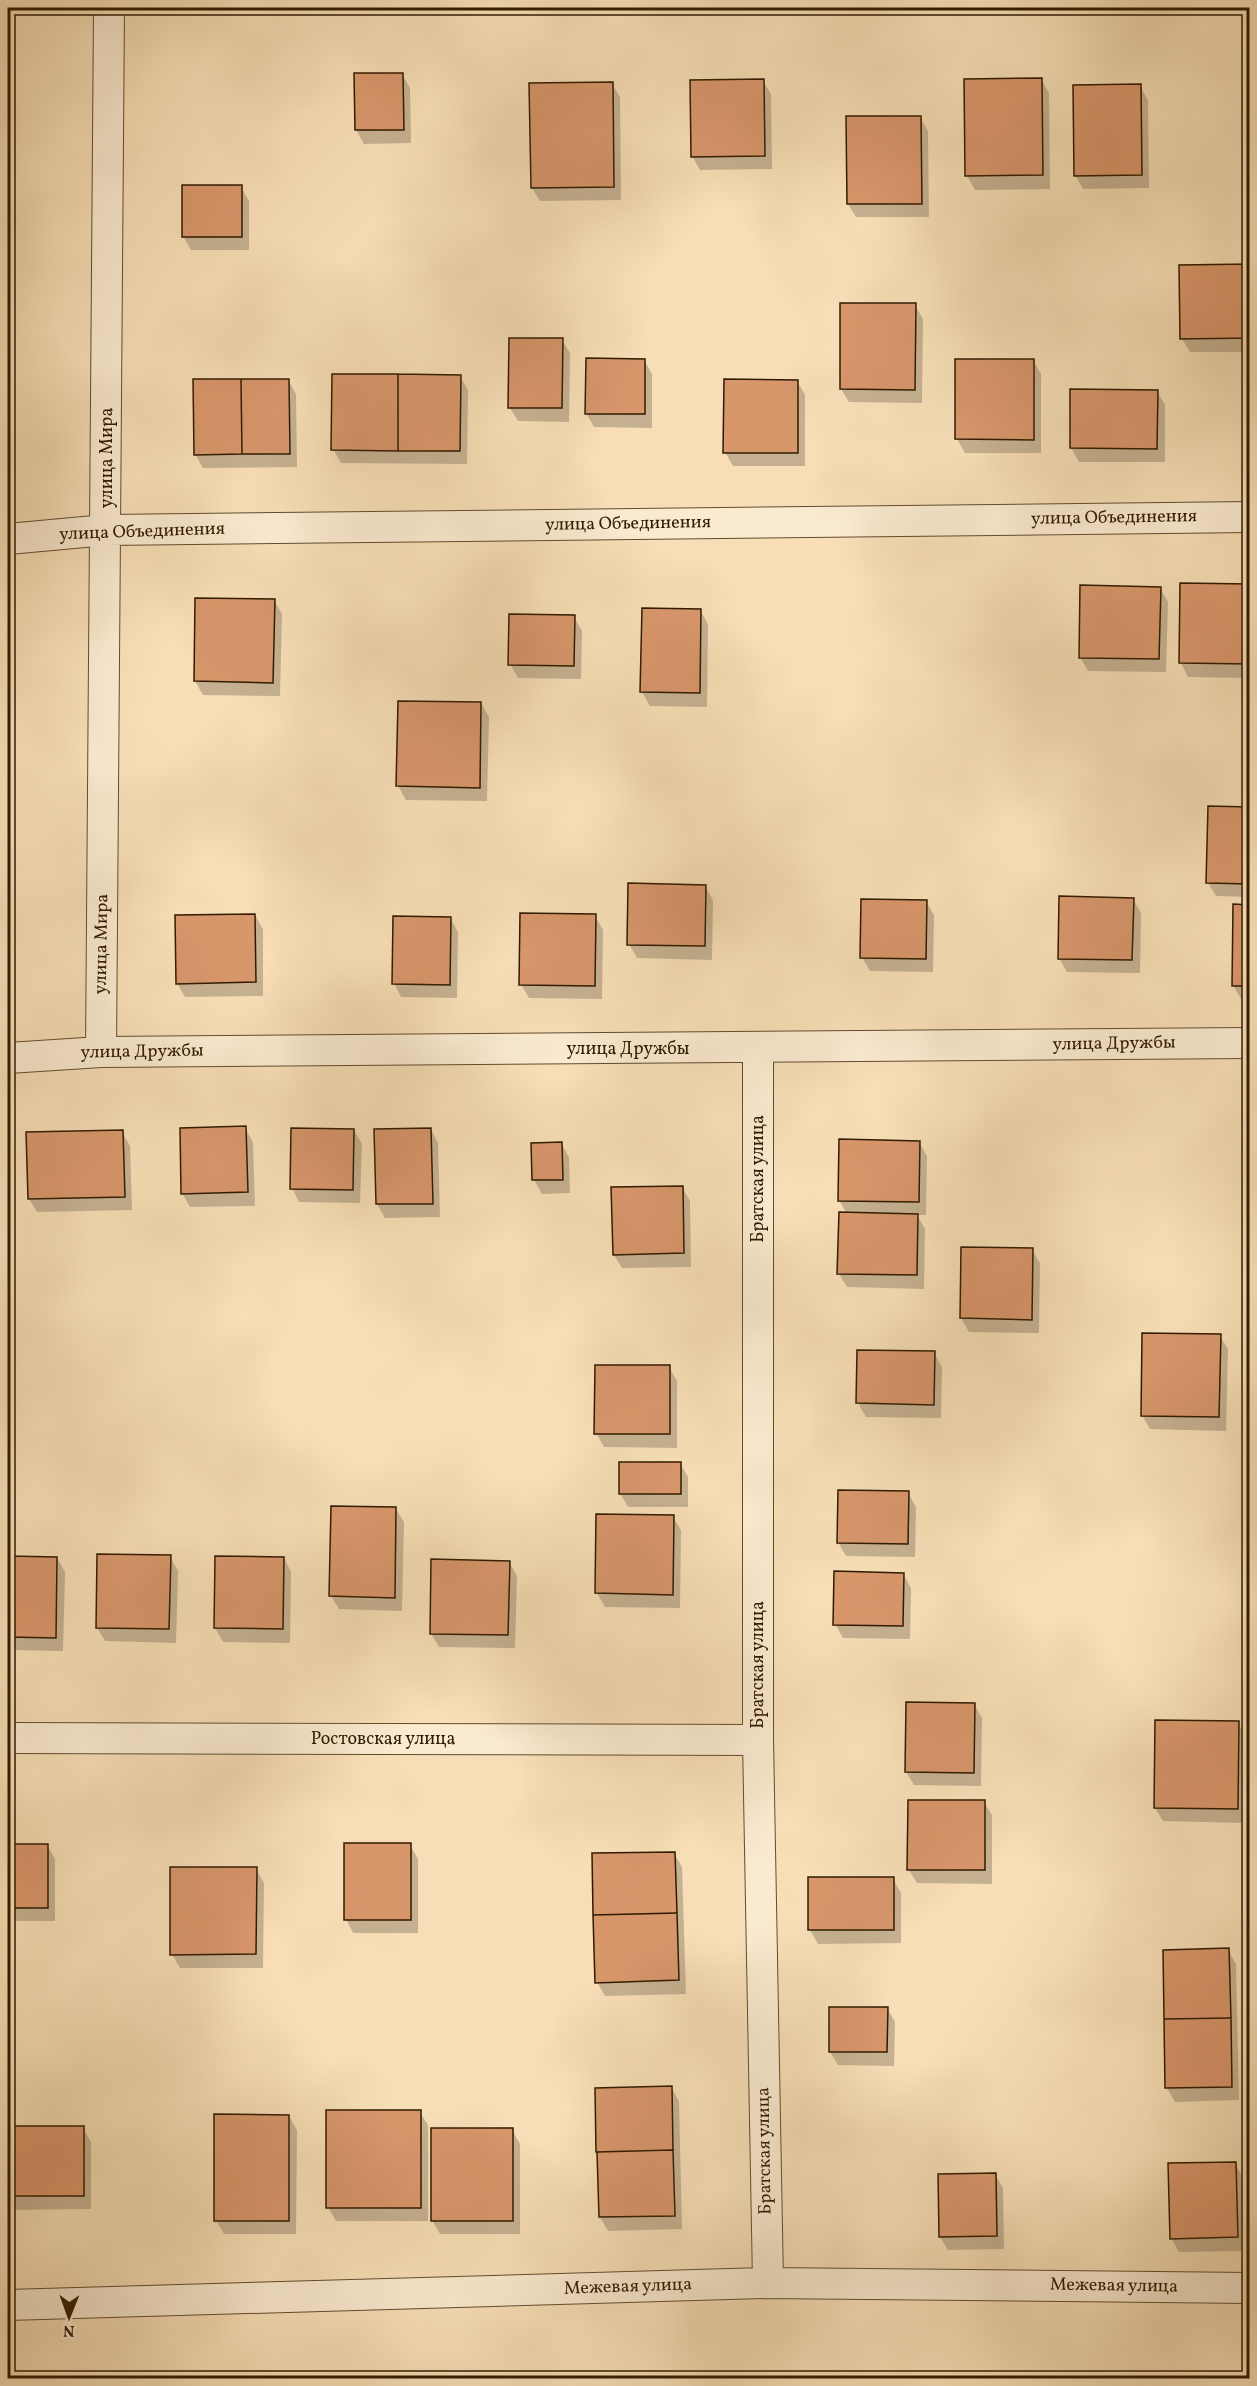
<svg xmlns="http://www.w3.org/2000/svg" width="1257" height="2386" font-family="Vollkorn,serif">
	<rect width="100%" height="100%" fill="#f7deb6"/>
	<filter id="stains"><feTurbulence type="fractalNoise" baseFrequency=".00333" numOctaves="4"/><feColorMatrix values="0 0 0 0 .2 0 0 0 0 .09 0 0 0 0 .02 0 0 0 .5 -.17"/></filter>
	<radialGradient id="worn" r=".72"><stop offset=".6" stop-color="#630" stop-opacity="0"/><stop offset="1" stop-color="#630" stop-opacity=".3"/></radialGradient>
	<path fill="#0003" d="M402,74L410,88L411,143L364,144L356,130Z
		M1041,79L1049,93L1050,189L975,190L967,176Z
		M763,81L771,94L772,169L700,170L692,156Z
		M612,84L620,97L621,200L540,201L532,188Z
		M1140,86L1148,100L1149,188L1083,189L1075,175Z
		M920,117L928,131L929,217H856L848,204Z
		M241,187L249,201V250H191L183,236Z
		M1250,265V352H1190L1182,339Z
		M915,305L923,319L922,403L849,402L841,389Z
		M562,340L570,353L569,422L518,421L510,408Z
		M644,360L652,374V428L594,427L586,413Z
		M957,360H1033L1041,374V453H965L957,439Z
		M460,376L468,390L467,464L341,463L333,449Z
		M288,380L296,394L297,467L203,468L195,454Z
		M797,381L805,395V466H733L725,452Z
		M1157,391L1165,405V462H1079L1071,448Z
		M1250,585V678L1188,677L1181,663Z
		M1160,588L1168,602L1166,672L1088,671L1080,657Z
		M197,599L274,600L282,614L280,696L203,695L195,681Z
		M700,610L708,624L707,707L650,706L642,692Z
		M574,617L582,631L581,679L518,678L510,664Z
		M481,703L489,717L487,801L406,800L398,786Z
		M1250,808V897L1216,896L1208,883Z
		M705,886L713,900L712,960L637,958L629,944Z
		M1133,899L1141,913L1140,973L1067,972L1059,958Z
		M926,901L934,915L933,972L870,971L862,957Z
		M1250,906V999H1241L1233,985Z
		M255,915L263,929V996L185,997L177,983Z
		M595,916L603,930L602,999L529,998L521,984Z
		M450,918L458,932L457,998L401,997L394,983Z
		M245,1128L253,1142L255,1206L190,1207L182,1193Z
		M431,1129L438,1143L440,1217L385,1218L377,1204Z
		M354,1130L362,1144L360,1203L299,1202L292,1188Z
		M122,1132L130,1146L132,1210L37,1212L29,1199Z
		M919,1142L927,1156L926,1215H917L925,1229L924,1289L847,1287L839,1274L847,1214L839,1200Z
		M561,1143L569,1157L570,1193L542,1194L534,1180Z
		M682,1187L690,1201L691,1267L622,1268L614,1255Z
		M1032,1250L1040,1263L1039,1333L969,1332L961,1318Z
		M1220,1336L1228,1349L1226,1431L1150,1429L1142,1415Z
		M934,1353L942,1367L941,1418L866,1417L858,1403Z
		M669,1367L677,1381V1448L604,1447L596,1433Z
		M680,1463L688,1477V1507H628L620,1493Z
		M908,1493L916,1507L915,1557L846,1556L838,1542Z
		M396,1509L404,1522L402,1611L339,1609L331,1596Z
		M673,1517L681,1530L680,1608L605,1607L597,1593Z
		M8,1557L57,1558L65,1572L63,1651L8,1650Z
		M170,1557L178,1571L176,1643L105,1641L97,1628Z
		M284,1558L291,1572L290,1643L223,1642L215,1628Z
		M509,1562L517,1576L515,1648L439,1647L431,1633Z
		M903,1574L911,1588L910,1639L843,1638L835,1624Z
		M974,1704L982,1718L981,1786L914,1785L906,1772Z
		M1238,1723L1246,1736L1245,1823L1163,1821L1155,1808Z
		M984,1802L992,1815V1884L917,1883L909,1870Z
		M8,1845H47L55,1859V1921H8Z
		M410,1845L418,1859V1933H353L346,1919Z
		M674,1853L682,1867L686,1994L605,1996L597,1982Z
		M256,1869L264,1883L263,1968H180L172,1954Z
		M810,1879H893L901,1893V1943L818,1944L810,1930Z
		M1228,1950L1236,1964L1239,2100L1175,2102L1167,2088Z
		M887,2008L895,2022L894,2066L838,2065L830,2052Z
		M671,2087L679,2101L682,2229L608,2231L600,2217L596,2089Z
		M420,2112L428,2125V2221H336L328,2207Z
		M289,2116L297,2130L296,2234H224L216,2220Z
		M8,2128H83L91,2142V2209L8,2210Z
		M512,2130L520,2144V2234H440L432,2220Z
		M1235,2164L1243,2177L1245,2251L1179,2252L1171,2238Z
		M995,2174L1003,2188L1004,2249L948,2250L940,2237Z"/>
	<path fill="#d8966b" stroke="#301b00" stroke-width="1.5" d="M1243,65H1250V136H1244Z
		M354,73H403L404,130H355Z
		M1042,78L1043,175L965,176L964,79Z
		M764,79L765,156L691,157L690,80Z
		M613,82L614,187L531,188L529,83Z
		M1141,84L1142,175L1074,176L1073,85Z
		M846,116H921L922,204H847Z
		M182,185H242V237H182Z
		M1250,264V338L1180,339L1179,265Z
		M840,303H916L915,390L840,389Z
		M509,338H563L562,408H508Z
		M586,358L645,359V414H585Z
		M955,359H1034V440L955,439Z
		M332,374H398V451L331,450Z
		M398,374L461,375L460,451H398Z
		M193,379H241L242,454L194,455Z
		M241,379H289L290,454H242Z
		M724,379L798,380V453H723Z
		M1070,389L1158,390L1157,449L1070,448Z
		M1180,583L1250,584V664L1179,663Z
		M1080,585L1161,587L1159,659L1079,658Z
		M195,598L275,599L273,683L194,681Z
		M642,608L701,609L700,693L640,692Z
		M509,614L575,615L574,666L508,665Z
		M398,701L481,702L480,788L396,786Z
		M1208,806L1250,807V884L1206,883Z
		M628,883L706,885L705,946L627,945Z
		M1059,896L1134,898L1132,960L1058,959Z
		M861,899L927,900L926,959L860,958Z
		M1233,904L1250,905V986H1232Z
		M520,913L596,914L595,986L519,985Z
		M255,914L256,982L176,984L175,915Z
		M393,916L451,917L450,985L392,984Z
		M246,1126L248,1192L181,1194L180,1128Z
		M291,1128L354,1129L353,1190L290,1189Z
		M431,1128L433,1204H376L374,1129Z
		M123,1130L125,1197L28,1199L26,1132Z
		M839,1139L920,1141L919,1202L838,1201Z
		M562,1142L563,1180H532L531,1143Z
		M683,1186L684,1253L613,1255L611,1187Z
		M839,1212L918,1214L917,1275L837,1274Z
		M961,1247L1033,1248L1032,1320L960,1318Z
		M1142,1333L1221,1334L1219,1417L1141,1416Z
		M857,1350L935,1351L934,1405L856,1403Z
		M595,1365H670V1434H594Z
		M619,1462H681V1494H619Z
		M838,1490L909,1491L908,1544L837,1543Z
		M331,1506L396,1507L395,1598L329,1596Z
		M596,1514L674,1515L673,1595L595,1593Z
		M97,1554L171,1555L169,1629L96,1628Z
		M8,1556L57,1557L56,1638L8,1637Z
		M215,1556L284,1557L283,1629L214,1628Z
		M431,1559L510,1561L508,1635L430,1634Z
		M834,1571L904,1573L903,1626L833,1625Z
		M906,1702L975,1703L974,1773L905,1772Z
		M1155,1720L1239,1721L1238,1809L1154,1808Z
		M908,1800H985V1870H907Z
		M344,1843H411V1920H344Z
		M8,1844H48V1908H8Z
		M675,1852L677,1913L593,1915L592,1853Z
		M170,1867H257L256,1954L170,1955Z
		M808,1877H894V1930H808Z
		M677,1913L679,1980L595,1983L593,1915Z
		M1229,1948L1231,2018L1164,2019L1163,1950Z
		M829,2007H888L887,2052H829Z
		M1231,2018L1232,2087L1165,2088L1164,2019Z
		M672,2086L673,2150L596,2152L595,2088Z
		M326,2110H421V2208H326Z
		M214,2114L289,2115V2221H214Z
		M8,2126H84V2196H8Z
		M431,2128H513V2221H431Z
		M673,2150L675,2216L599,2217L597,2152Z
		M1236,2162L1238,2237L1170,2239L1168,2163Z
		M996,2173L997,2236L939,2237L938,2174Z"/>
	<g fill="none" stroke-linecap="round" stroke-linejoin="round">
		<g stroke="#624c2e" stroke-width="32">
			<path id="street" d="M8,539L106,530L1250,517
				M758,1048V1740L768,2283
				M101,1052L109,8
				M8,1058L101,1052L1250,1043
				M8,1738L758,1740
				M8,2305L768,2283L1250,2288"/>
		</g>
		<use href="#street" stroke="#faead0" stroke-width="30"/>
	</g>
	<g text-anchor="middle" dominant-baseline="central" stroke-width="4.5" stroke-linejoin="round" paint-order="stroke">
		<g font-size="18" fill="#301b00" stroke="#faead0">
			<text transform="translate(107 458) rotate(-90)">улица Мира</text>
			<text transform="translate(1114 518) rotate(-1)">улица Объединения</text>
			<text transform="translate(628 524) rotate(-1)">улица Объединения</text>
			<text transform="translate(142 532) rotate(-2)">улица Объединения</text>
			<text transform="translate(102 944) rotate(-89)">улица Мира</text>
			<text transform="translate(1114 1044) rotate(-1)">улица Дружбы</text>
			<text x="628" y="1049">улица Дружбы</text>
			<text transform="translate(142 1052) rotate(-1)">улица Дружбы</text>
			<text transform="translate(758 1179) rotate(-90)">Братская улица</text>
			<text transform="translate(758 1665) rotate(-90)">Братская улица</text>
			<text x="383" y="1739">Ростовская улица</text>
			<text transform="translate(765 2151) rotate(-91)">Братская улица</text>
			<text transform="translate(1114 2286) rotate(1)">Межевая улица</text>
			<text transform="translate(628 2287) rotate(-2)">Межевая улица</text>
		</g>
	</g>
	<rect width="1257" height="2386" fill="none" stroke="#f7deb6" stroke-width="30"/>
	<rect x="9" y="9" width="1239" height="2368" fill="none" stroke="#301b00" stroke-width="3"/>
	<rect x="15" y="15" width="1227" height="2356" fill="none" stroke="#301b00" stroke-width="1.5"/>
	<g transform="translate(69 2317) rotate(181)" stroke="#faead0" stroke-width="4.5" paint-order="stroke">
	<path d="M0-4.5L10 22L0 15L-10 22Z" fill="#301b00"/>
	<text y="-9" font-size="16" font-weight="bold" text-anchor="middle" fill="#301b00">N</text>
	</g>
	<rect width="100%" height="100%" filter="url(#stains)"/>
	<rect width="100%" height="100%" fill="url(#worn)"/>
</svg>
